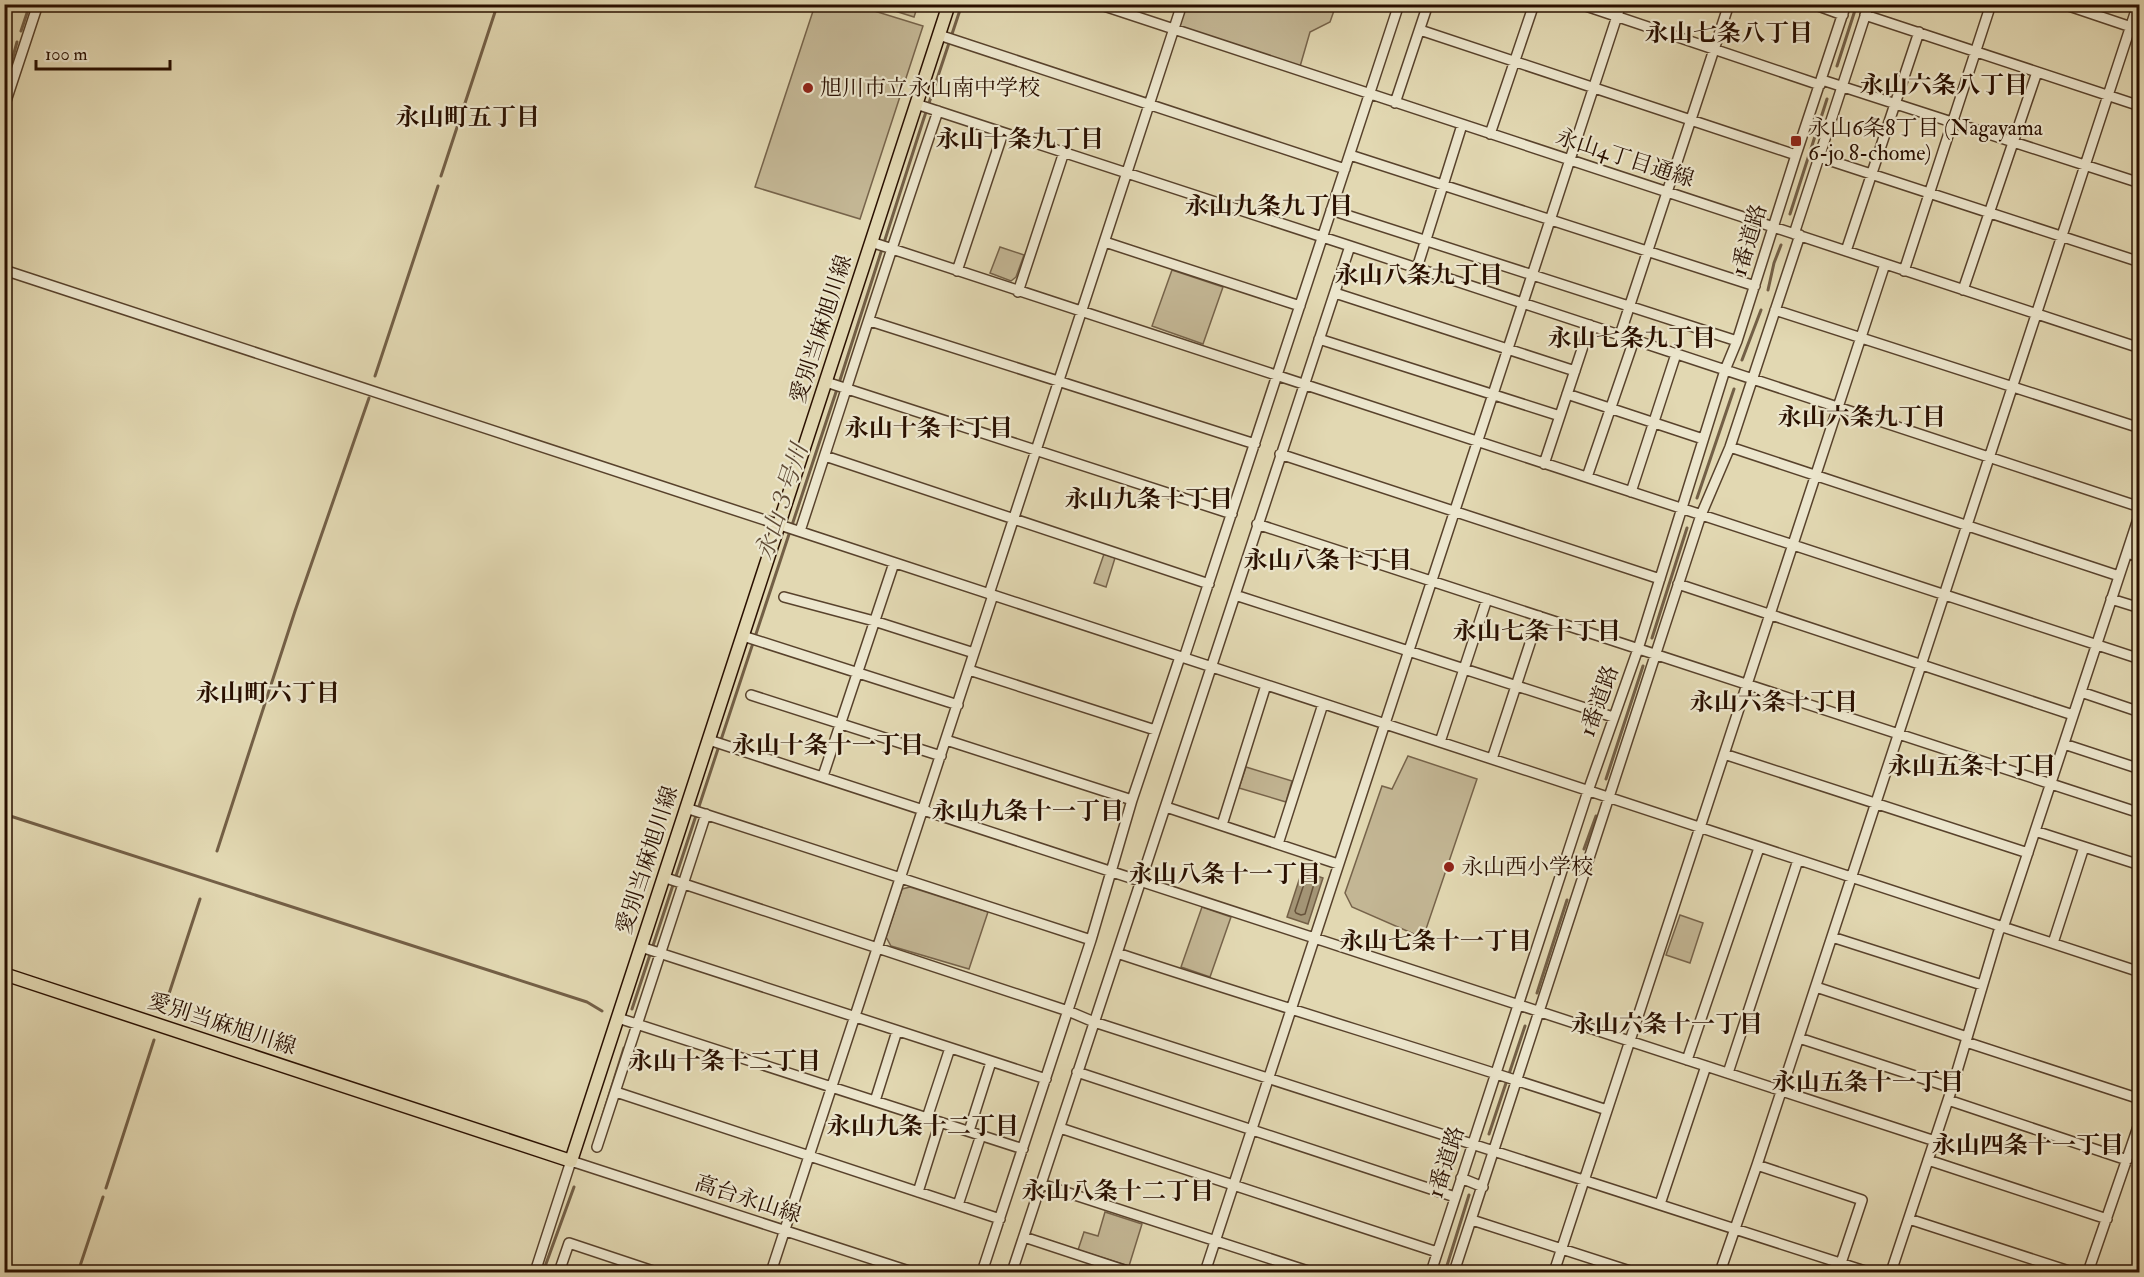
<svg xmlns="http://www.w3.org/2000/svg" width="2144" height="1277" font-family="'IM FELL Double Pica','Noto Serif JP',serif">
	<rect width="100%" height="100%" fill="#e2d8b2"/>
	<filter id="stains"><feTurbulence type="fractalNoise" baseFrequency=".00333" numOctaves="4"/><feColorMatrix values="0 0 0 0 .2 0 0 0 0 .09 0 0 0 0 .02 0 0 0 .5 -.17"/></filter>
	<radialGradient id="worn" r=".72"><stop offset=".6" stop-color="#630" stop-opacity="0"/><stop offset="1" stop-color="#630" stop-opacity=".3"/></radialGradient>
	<path fill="#c3b694" stroke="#76634a" stroke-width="1.5" d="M815,5H855L923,26L860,219L755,187Z
		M876,5H918L914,17Z
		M1182,5H1336L1330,22L1310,32L1299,70L1173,30Z
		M1000,247L1024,255L1016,277L1011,281L990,273Z
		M1172,270L1223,287L1203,344L1152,326Z
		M1104,554L1115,558L1106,587L1094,583Z
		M1408,756L1477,779L1423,938L1352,907L1345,893L1382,786L1392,789Z
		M1246,767L1292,781L1286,802L1239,788Z
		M910,887L988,912L969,969L891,946L886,937L902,889Z
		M1202,907L1231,917L1210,977L1181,967Z
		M1680,915L1703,923L1690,963L1666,955Z
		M1105,1212L1142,1224L1129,1266L1078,1250L1084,1232L1098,1236Z"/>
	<path fill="#a39475" stroke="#735f46" stroke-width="1.5" d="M1302,871L1323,878L1308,924L1287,917Z"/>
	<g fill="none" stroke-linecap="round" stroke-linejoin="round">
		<path stroke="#66523a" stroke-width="1.5" d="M1308,879L1313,881L1314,884L1305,914L1301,915L1296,913L1295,911L1305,881Z"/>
		<path stroke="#735f46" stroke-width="3" d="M21,31L30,4
			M11,64L17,42
			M1837,66L1857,4
			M4,81L5,80
			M441,176L495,12V4
			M1790,214L1827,99
			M1768,290L1774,263L1781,245
			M1742,360L1761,310
			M375,376L438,186
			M1697,498L1734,389
			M1652,638L1687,528
			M1606,779L1643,666
			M4,814L587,1002L602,1011
			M1584,849L1596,816
			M217,851L295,611L369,398
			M1537,993L1567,900
			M164,1009L200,899
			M632,1009L841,377L923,121L962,4
			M602,1118L624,1048
			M1489,1134L1525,1026
			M106,1188L154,1040
			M78,1272L103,1197
			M543,1272L574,1187
			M1445,1272L1469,1195"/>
		<g stroke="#58422c" stroke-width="12">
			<path id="minor" d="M1098,4L2140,348
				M1580,4L1820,85
				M1813,4L1843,15
				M2063,4L2140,30
				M1865,15L2140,106
				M1420,30L1796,155
				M939,35L1345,169
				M1822,80L2140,183
				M1395,103L1428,4
				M916,104L1350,246L1012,1272
				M4,107L38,4
				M1490,134L1534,4
				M1350,155L1755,286
				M1819,157L2140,262
				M1331,210L1737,341
				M1794,234L1869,4
				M871,242L2140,659
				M1105,242L1300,306
				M1350,246L2140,507
				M1846,251L1919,32
				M1417,268L1462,125
				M4,270L2140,972
				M957,271L1003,133
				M1904,271L1991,4
				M1963,290L2037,72
				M1018,292L1064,152
				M1335,293L1575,371
				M1775,310L2140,428
				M870,321L1255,444
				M1620,335L1729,4
				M1319,339L1560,416
				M826,382L1232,514
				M1567,394L1703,439
				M1730,447L2119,576
				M1280,454L1660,579
				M825,456L1209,584
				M1544,464L1590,325
				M1587,477L1634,340
				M1631,492L1676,354
				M1257,524L2140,813
				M800,531C846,391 890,251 938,111
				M2127,553L2140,557
				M1678,584L2073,715
				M989,594L1182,4
				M1235,595L1613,717
				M784,597L874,621L974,653
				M2111,599L2140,608
				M743,636L958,705
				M1184,658L1399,4
				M969,670L1155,730
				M2081,692L2140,712
				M751,695L941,756
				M709,740L1935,1141
				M946,740L1132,800
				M1440,742L1487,599
				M2064,744L2140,769
				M1724,754L2028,853
				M1492,759L1539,616
				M823,776L894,563
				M1166,807L1338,864
				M686,808L1091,940
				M1222,825L1266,685
				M2035,831L2140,865
				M1278,844L1323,704
				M663,877L1068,1011L1094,1022L1868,1272
				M2003,928L2140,513
				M1832,937L1982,985
				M2053,943L2084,847
				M641,947L1046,1079
				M1117,953C1280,1007 1445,1056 1607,1110
				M1816,987L1967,1037
				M618,1018L1023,1149
				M1799,1038L1952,1088
				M1966,1042L2140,1099
				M1687,1060L1759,848
				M1077,1072L1455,1197
				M1728,1073L1798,860
				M616,1092L1000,1219
				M1948,1100L2127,1160
				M875,1101L897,1031
				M927,1118L950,1048
				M1060,1128L1437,1252
				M969,1131L991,1062
				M597,1147L706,814
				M1928,1160L2107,1219
				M1757,1165L1862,1200L1838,1272
				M1461,1178L1483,1187
				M1041,1184L1311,1272
				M918,1192L940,1122
				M1660,1204L1706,1066
				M958,1205L981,1135
				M1909,1219L2072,1272
				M1472,1220L1633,1272
				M1024,1237L1130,1272
				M535,1272L571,1161L912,1272
				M559,1272L569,1243L656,1272
				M771,1272L993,595
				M982,1272L1091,940L1132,800L1180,657
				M1205,1272L1621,4
				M1431,1272L1588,791L1638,649L1725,370L1737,341L1796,155L1846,4
				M1454,1272L1701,515L1730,447L1800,235
				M1554,1272L1885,264
				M1720,1272L1757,1165L2138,4
				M1891,1272L1952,1088L2000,927
				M2088,1272L2140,1121"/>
		</g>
		<g stroke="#2a1000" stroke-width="15">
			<path id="major" d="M4,974L571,1161L949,4"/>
		</g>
		<use href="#minor" stroke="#ece6cd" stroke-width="9"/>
		<use href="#major" stroke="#e2d8b2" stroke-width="12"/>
	</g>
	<g fill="#8f2418" stroke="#ece6cd" stroke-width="2">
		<circle cx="808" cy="88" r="6"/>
		<rect x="1790" y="135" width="12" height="12" rx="3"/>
		<circle cx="1449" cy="867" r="6"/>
	</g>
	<g text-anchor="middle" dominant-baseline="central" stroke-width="4.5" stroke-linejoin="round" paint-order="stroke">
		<g font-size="22" fill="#2a1000" stroke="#ece6cd" text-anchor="start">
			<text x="820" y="88">旭川市立永山南中学校</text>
			<text x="1808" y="128">永山6条8丁目 (Nagayama<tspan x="1808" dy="25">6-jo 8-chome)</tspan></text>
			<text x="1461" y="867">永山西小学校</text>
		</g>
		<g font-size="22" fill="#2a1000" stroke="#ece6cd">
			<text transform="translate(1625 158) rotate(18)">永山4丁目通線</text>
			<text transform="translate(1749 240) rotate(-73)">1番道路</text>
			<text transform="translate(821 329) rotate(-72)">愛別当麻旭川線</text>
			<text transform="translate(1599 701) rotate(-70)">1番道路</text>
			<text transform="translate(647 860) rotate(-72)">愛別当麻旭川線</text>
			<text transform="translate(222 1024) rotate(18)">愛別当麻旭川線</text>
			<text transform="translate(1446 1162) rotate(-72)">1番道路</text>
			<text transform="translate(748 1199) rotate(18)">高台永山線</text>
		</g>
		<g font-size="24" font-weight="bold" fill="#2a1000" stroke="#ece6cd">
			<text x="1729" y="33">永山七条八丁目</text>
			<text x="1944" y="85">永山六条八丁目</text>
			<text x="468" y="117">永山町五丁目</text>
			<text x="1020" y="139">永山十条九丁目</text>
			<text x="1269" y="206">永山九条九丁目</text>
			<text x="1419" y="275">永山八条九丁目</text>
			<text x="1632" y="338">永山七条九丁目</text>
			<text x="1862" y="417">永山六条九丁目</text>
			<text x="929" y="428">永山十条十丁目</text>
			<text x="1149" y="499">永山九条十丁目</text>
			<text x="1328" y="560">永山八条十丁目</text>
			<text x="1537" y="631">永山七条十丁目</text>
			<text x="268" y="693">永山町六丁目</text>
			<text x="1774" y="702">永山六条十丁目</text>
			<text x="828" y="745">永山十条十一丁目</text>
			<text x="1972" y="766">永山五条十丁目</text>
			<text x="1028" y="811">永山九条十一丁目</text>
			<text x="1225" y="874">永山八条十一丁目</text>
			<text x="1436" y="941">永山七条十一丁目</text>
			<text x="1667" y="1024">永山六条十一丁目</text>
			<text x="725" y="1061">永山十条十二丁目</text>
			<text x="1868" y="1082">永山五条十一丁目</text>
			<text x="923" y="1126">永山九条十二丁目</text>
			<text x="2028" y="1145">永山四条十一丁目</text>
			<text x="1118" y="1191">永山八条十二丁目</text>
		</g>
		<g font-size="24" font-style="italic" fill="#604b35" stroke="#ece6cd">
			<text transform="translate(782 502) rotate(-72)">永山３号川</text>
		</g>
	</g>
	<rect width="2144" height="1277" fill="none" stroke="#e2d8b2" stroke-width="24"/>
	<rect x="6" y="6" width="2132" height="1265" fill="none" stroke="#2a1000" stroke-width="3"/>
	<rect x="12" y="12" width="2120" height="1253" fill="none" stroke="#2a1000" stroke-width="1.5"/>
	<path d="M36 60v9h134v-9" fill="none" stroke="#2a1000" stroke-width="3"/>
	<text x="45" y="60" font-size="18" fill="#2a1000" stroke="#ece6cd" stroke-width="4.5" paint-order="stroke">100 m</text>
	<rect width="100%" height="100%" filter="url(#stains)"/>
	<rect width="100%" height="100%" fill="url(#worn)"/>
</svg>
